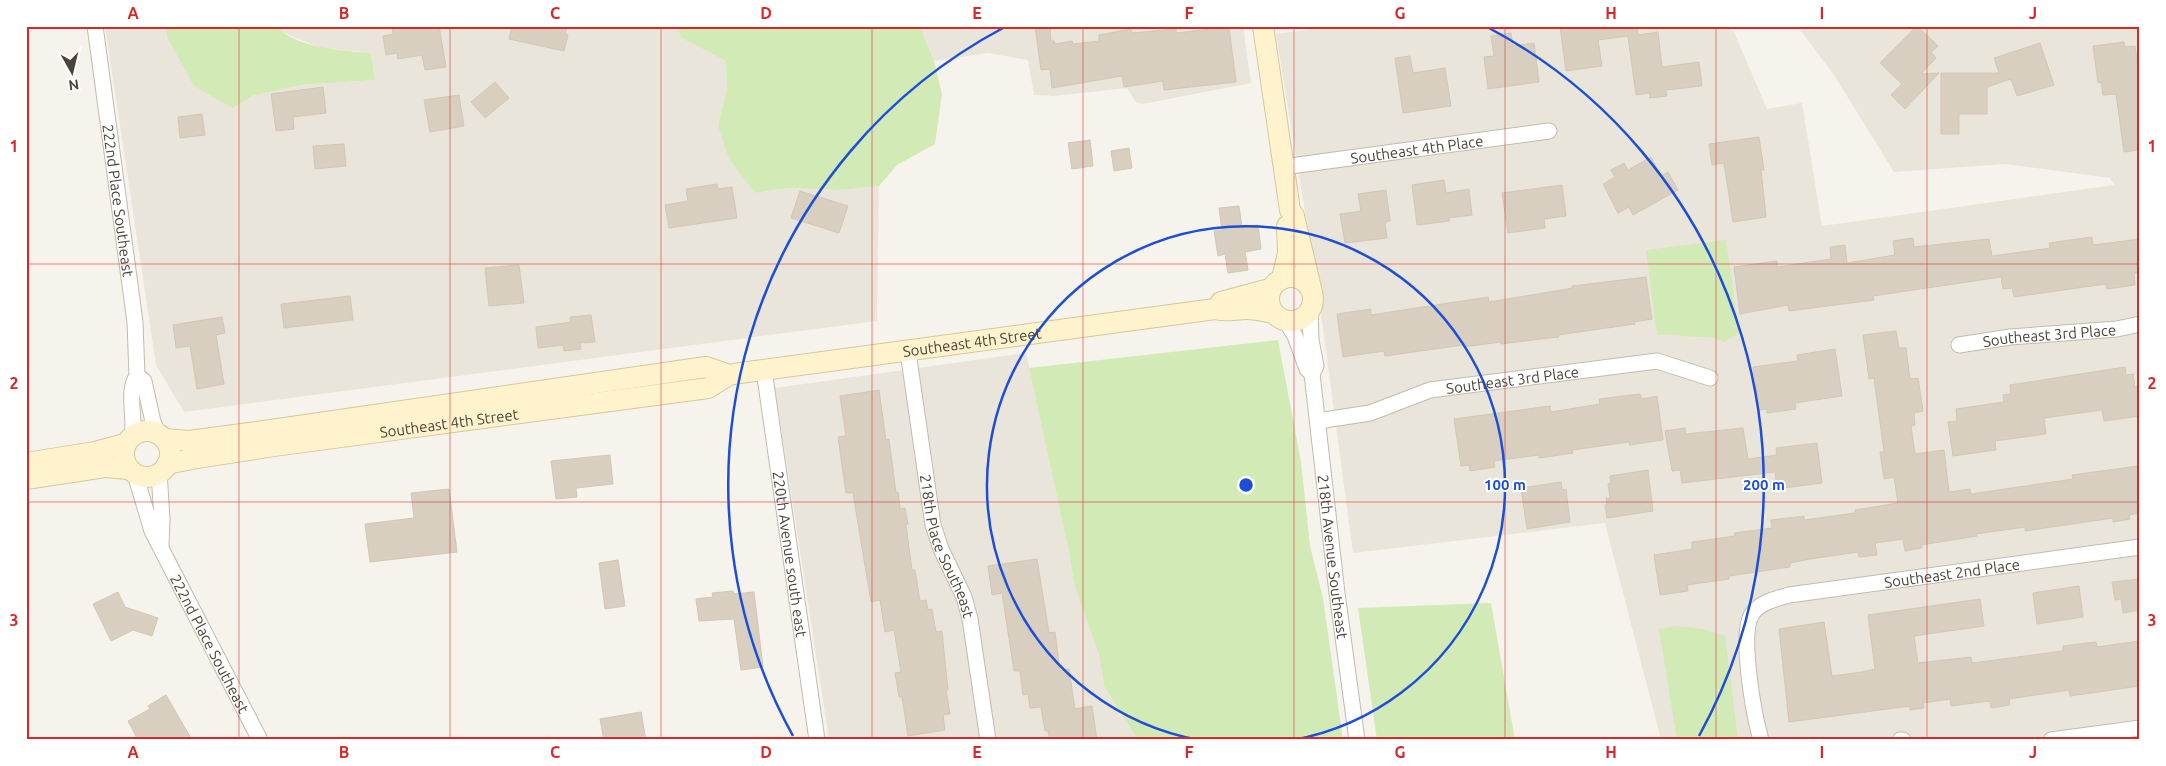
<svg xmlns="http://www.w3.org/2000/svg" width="2166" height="766" font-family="Ubuntu,sans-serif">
	<rect width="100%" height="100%" fill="#f6f3ec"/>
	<path fill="#eae5da" d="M105,26H166L167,37L233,108L252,96L301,85L375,80L371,53L321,48L282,32L277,26H678L681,38L726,61L727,88L718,127L755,193L788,188L840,190L879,186L877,321L184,412L156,365Z
		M920,26H1243L1251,83L1143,104L1136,102L1127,88L1054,96L1034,95L1028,60L988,53L934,61Z
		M1337,26H1727L1734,32L1767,109L1802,103L1822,226L2114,185L2110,178L2005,164L1894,172L1834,75L1797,26H2140V740H1661L1605,523L1353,553L1318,291L1276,34Z
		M1026,353L1069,552L1074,584L1099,655L1104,686L1138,740H829L775,388Z"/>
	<path fill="#d2eab5" d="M166,26H277C293,48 346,51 371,53L375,80L301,85L252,96L233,108L194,86L167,37Z
		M678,26H920L934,61L942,94L935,144L897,165L879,186L840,190L788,188L755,193L729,159L718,126L727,88L726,61L681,38Z
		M1726,240L1739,333L1724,342C1711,335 1699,338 1685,336C1674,335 1667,334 1657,335L1646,250Z
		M1278,340L1301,462L1310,546L1323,598L1343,740H1138L1104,686L1099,655L1074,584L1069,552L1029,368Z
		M1491,603L1515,740H1377L1358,608Z
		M1678,626L1703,629L1725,636L1738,740H1677L1659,629Z"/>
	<path fill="#d8cfc1" stroke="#d3c7b4" d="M392,26H439L446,67L425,70L422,55L398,59L397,53L386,55L383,36L393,34Z
		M512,26H567L565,34L568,35L564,51L509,39Z
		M1035,26H1050L1051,41H1054L1055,44L1072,41L1073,44L1099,41V35L1131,29L1132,33L1176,29V33L1229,27L1236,82L1164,90L1163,81L1124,87L1122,76L1052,88L1050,69L1041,70Z
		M1560,26H1637L1638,35L1658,32L1662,67L1699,62L1702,86L1666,90L1667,96L1650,98L1649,93L1636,95L1628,36L1598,40L1602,66L1566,71Z
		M1917,26L1938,46L1931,52L1936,58L1921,74L1939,73L1905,109L1891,95L1902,84L1880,63Z
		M1511,33L1513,46L1534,43L1539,82L1488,89L1484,57L1494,56L1491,36Z
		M2124,42L2125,47L2135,46L2140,77V150L2124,152L2116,94L2103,95L2101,82L2098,83L2093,46Z
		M2040,43L2054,85L2017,96L2011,79L1987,87V114H1959V134H1941V73H1999L1994,58Z
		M1410,56L1413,73L1445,68L1451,106L1403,113L1395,58Z
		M495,82L509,98L485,118L471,102Z
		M323,87L326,113L293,117L294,129L276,131L271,94Z
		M459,95L464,126L430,132L424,100Z
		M202,114L205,135L180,138L178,117Z
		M1759,137L1764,170H1761L1766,217L1733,222L1724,163L1712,165L1709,144Z
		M1090,140L1093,166L1072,169L1068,143Z
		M344,144L346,166L315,169L313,146Z
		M1129,148L1132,168L1114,171L1111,151Z
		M1651,157L1661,176L1668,172L1678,190L1633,215L1629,207L1618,213L1603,184L1615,177L1611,170L1624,163L1628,170Z
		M1444,180L1446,193L1469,189L1472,215L1449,218L1450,221L1417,225L1412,185Z
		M717,184L718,189L732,187L737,218L669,228L665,205L688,201L686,189Z
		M1562,185L1566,216L1544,219L1545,228L1508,233L1502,193Z
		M1386,190L1390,221L1385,222L1387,238L1345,243L1340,214L1361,211L1358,194Z
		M800,191L848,206L839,233L791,218Z
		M1239,206L1242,227L1258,225L1261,249L1245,252L1248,270L1228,273L1225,254L1218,256L1214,231L1222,230L1219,208Z
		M2092,237L2093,245L2140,239V272L2134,273L2135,285L2107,289L2106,284L2014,297L2012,288L2003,289L2001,277L1873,296L1874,300L1789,311L1788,305L1740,314L1734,267L1777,261V267L1831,259L1830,247L1845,245L1847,263L1895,255L1893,241L1913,238L1914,247L1989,239L1992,256L2050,248L2049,243Z
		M519,265L524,303L489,306L485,268Z
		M1646,277L1652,319L1634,322L1635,324L1558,335L1559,337L1541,339L1501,344V342L1463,347V345L1385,356L1384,351L1343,357L1337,314L1371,309V315L1488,297L1489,302L1573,288L1572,286Z
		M350,296L353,320L284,328L281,304Z
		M591,315L595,342L580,343L581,349L564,351L563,345L538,348L536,327L571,322L570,317Z
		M222,317L225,333L216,335L224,384L197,389L190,346L176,348L173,325Z
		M1896,331L1899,348H1906L1910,379L1918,378L1923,411L1914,413L1915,425L1911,426L1915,454L1944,450L1949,492L1970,489L1971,494L2073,479L2072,475L2138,466L2140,513L2129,515L2130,519L2113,522V518L2025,531V527L1976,534L1977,536L1921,545L1922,548L1905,551L1903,539L1875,543L1877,555L1859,557L1858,552L1810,559L1790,563V567L1729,576V579L1687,585L1688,591L1660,595L1654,555L1692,549V542L1735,536L1734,533L1772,528L1771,520L1804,516V520L1855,513V510L1898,503L1894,477L1884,479L1880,452H1884L1874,378L1869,379L1863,335Z
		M1835,349L1842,396L1795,403L1796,409L1767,413V409L1759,410L1753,367L1798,361L1797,355Z
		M2125,367L2126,375L2133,374L2135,387L2140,386V416L2104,421L2102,410L2044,418L2046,434L1995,441L1996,450L1953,456L1948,422L1957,421L1956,409L2004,402L2003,395L2011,394L2010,385Z
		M879,390L886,440L889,439L896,493L898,492L900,509L905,508L908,524L906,525L912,570H915L920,601L926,600L928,610L932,609L936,632L942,631L948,690H946L950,714L943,715L945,730L908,736L902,697H899L895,673L901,672L894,630L885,632L880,600L871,602L853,493H846L838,437L846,436L840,396Z
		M1640,394L1642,399L1657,396L1663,440L1630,445L1629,442L1572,450L1573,453L1539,458V455L1494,461L1495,467L1470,471L1469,465L1461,466L1454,419L1550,406L1551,412L1600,404L1599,399Z
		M1685,428L1686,434L1743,428L1748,459L1777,455L1776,448L1817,443L1822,483L1777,489L1775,472L1682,483L1680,470L1672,471L1665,431Z
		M610,455L613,484L576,488L577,497L556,499L551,461Z
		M1648,470L1653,511L1607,518L1605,505H1607L1606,498H1610L1608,484L1611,483L1610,476Z
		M1561,482L1562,490L1566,489L1570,522L1527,529L1521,488Z
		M449,489L457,552L370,562L365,524L414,518L411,493Z
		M1037,559L1049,633L1055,632L1060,671L1069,669L1075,709L1092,706L1097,740H1050L1048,731H1045L1041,707L1030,708L1028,694L1023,695L1020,671H1014L1002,593L992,595L988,566Z
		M618,560L625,606L605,609L599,563Z
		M2140,579V610L2123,613L2121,599L2115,600L2112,582Z
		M2079,586L2083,617L2037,624L2033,593Z
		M733,591L734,594L754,592L763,667L741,670L734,619L699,621L696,599L713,597L712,593Z
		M118,592L125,607L158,618L152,636L133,630L111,641L93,604Z
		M1980,599L1984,626L1914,636L1918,663L1971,657L1972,663L2063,651V646L2096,642L2097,647L2140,641V686L2070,696L2069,690L2009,699L2010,705L1991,708L1990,701L1951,706L1950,699L1923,703L1924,708L1910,710V706L1789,722L1779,629L1824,622L1832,676L1862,672L1875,669L1868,615Z
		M166,695L192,740H138L128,721L150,709L148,706Z
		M641,712L646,740H604L600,719Z"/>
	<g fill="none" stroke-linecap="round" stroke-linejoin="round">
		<g stroke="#c2bbae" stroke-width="17">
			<g id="street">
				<path id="s1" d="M95,26L135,322L137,376C126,392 136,417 132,436"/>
				<path id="s2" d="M1283,167L1549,131"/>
				<path d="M1310,309L1311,340L1316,366L1312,374"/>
				<path id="s3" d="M1285,320L1295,336L1307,369L1312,374L1337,593L1357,740"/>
				<path id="s4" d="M1959,345L2010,337L2117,329L2140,324"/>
				<path id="s5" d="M908,352L933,525L941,549L964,597L970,619L988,740"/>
				<path id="s6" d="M764,370L817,740"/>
				<path d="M137,376L144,381L153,422L159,435"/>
				<path id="s7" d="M1318,421L1370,413L1430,390L1657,361L1710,378"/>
				<path d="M159,472L162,519L161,546"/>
				<path id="s8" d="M135,474L152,531L260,740"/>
				<path id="s9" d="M1761,740C1754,716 1739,633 1752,614C1760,602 1776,599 1789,595L2140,547"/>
				<path d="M1900,740H1903"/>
				<path d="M2051,740L2140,728"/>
			</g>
		</g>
		<g stroke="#d6c79b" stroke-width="22">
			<g id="secondary">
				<path d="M1263,26L1290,210L1294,216L1311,288"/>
				<circle cx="1291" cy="299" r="22"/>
				<path d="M1282,279L1288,253L1287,226"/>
				<path d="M1221,302L1270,289"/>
				<circle cx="147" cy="454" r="23"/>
				<path id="s10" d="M165,439L189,441L271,430L706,367L729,375L740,373L1215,309C1226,312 1235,309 1246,309C1256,309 1264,311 1274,313"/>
				<path d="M26,463L95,452L125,444"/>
				<path id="s11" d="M167,464L197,458L274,446L708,388L729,375"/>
				<path d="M26,479L105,467L129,469"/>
			</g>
		</g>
		<use href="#street" stroke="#fff" stroke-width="15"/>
		<use href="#secondary" stroke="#fff3cd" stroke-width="20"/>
	</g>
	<path fill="none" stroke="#d62828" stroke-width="1" stroke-opacity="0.55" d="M239,26V740M450,26V740M661,26V740M872,26V740M1083,26V740M1294,26V740M1505,26V740M1716,26V740M1927,26V740M26,264H2140M26,502H2140"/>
	<g fill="none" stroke="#1d4ed8" stroke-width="2.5">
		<path d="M1199 740A259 259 0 1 1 1293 740"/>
		<path d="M793 736A518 518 0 0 1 1003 28M1489 28A518 518 0 0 1 1699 736"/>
	</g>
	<g text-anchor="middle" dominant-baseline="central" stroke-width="4" stroke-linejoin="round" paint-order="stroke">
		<g font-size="15" fill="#4b4439" stroke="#fff">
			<text stroke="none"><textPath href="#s2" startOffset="135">Southeast 4th Place</textPath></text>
			<text stroke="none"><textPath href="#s1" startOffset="176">222nd Place Southeast</textPath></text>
			<text stroke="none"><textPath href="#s4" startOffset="91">Southeast 3rd Place</textPath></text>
			<text stroke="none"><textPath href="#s10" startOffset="816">Southeast 4th Street</textPath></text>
			<text stroke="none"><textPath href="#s7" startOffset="200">Southeast 3rd Place</textPath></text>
			<text stroke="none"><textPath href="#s11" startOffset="285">Southeast 4th Street</textPath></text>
			<text stroke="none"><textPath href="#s5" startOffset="199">218th Place Southeast</textPath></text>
			<text stroke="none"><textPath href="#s6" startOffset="186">220th Avenue south east</textPath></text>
			<text stroke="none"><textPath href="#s3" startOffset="245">218th Avenue Southeast</textPath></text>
			<text stroke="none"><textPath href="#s9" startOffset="335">Southeast 2nd Place</textPath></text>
			<text stroke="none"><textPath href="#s8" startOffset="186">222nd Place Southeast</textPath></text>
		</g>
	</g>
	<circle cx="1246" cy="485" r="8" fill="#1d4ed8" stroke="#fff" stroke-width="2.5"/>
	<g font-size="15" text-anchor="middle" font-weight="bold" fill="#1d4ed8" stroke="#fff" stroke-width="4" stroke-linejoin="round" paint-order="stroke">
		<text x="1505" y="490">100 m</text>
		<text x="1764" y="490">200 m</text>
	</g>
	<rect width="2166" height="766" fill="none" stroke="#ffffff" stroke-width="55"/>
	<g transform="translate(72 72) rotate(172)" stroke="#ffffff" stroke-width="4" paint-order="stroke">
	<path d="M0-4L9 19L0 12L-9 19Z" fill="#4b4439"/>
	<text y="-8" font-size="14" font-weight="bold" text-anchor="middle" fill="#4b4439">N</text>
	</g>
	<rect x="28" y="28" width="2110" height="710" fill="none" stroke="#d62828" stroke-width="2"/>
	<g font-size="16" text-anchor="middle" font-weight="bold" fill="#d62828">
		<text x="133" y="19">A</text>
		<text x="344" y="19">B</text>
		<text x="555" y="19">C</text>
		<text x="766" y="19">D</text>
		<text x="977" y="19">E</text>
		<text x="1189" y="19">F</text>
		<text x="1400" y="19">G</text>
		<text x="1611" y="19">H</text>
		<text x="1822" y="19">I</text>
		<text x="2033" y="19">J</text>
		<text x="14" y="152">1</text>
		<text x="2152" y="152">1</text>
		<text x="14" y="389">2</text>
		<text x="2152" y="389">2</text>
		<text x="14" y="626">3</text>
		<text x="2152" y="626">3</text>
		<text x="133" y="758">A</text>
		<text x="344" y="758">B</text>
		<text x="555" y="758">C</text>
		<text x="766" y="758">D</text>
		<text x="977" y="758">E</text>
		<text x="1189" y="758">F</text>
		<text x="1400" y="758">G</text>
		<text x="1611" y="758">H</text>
		<text x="1822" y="758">I</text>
		<text x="2033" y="758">J</text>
	</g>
</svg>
